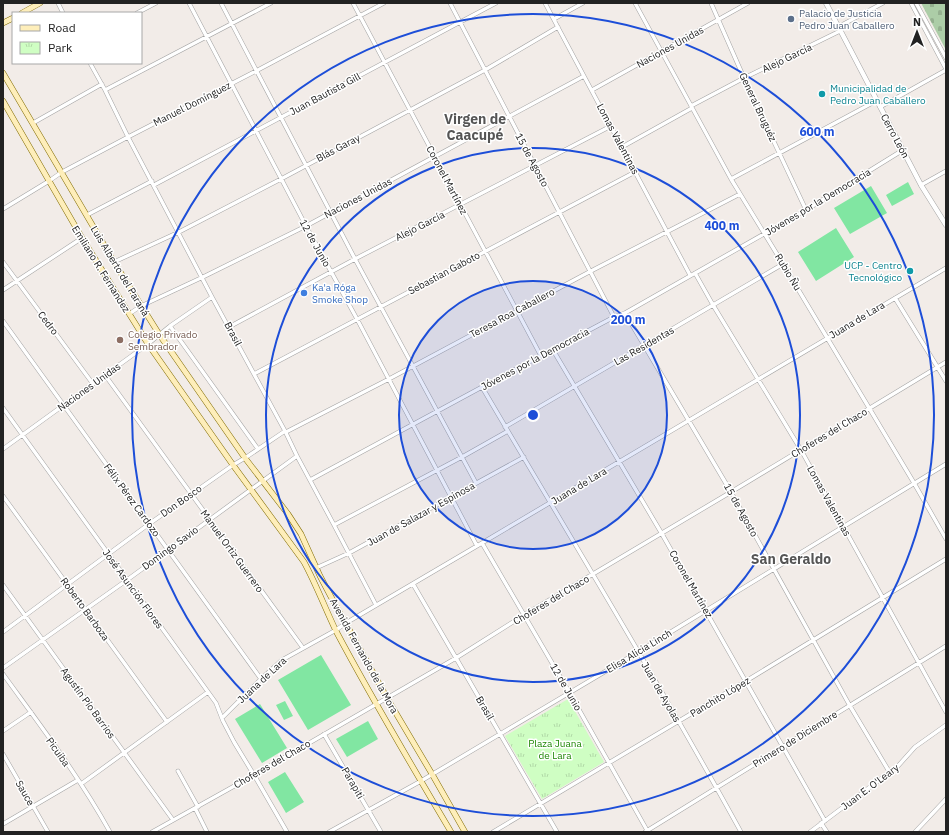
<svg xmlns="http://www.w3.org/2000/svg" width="949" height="835" font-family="'IBM Plex Sans',sans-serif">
	<defs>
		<pattern id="cemetery-stones" width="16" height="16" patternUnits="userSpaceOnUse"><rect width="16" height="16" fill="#accda7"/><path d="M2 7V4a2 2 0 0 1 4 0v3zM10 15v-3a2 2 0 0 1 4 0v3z" fill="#94b08f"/></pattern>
		<pattern id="park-tufts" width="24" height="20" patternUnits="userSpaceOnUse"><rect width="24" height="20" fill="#cffec3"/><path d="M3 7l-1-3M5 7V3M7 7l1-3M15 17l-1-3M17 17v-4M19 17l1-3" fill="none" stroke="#b1d9a7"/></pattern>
	</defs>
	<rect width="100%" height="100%" fill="#f2ece8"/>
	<path fill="url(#cemetery-stones)" d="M921,3H946V50Z"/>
	<path fill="url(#park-tufts)" d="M568,699L604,762L542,799L505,736Z"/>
	<path fill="#81e6a2" d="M908,182L914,194L892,206L886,195Z
		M871,186L887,213L850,234L834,208Z
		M836,228L854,257L816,281L798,252Z
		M321,655L351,705L308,730L278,680Z
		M285,701L293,716L284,720L276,705Z
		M260,704L287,748L262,763L235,719Z
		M368,721L378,739L347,757L336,739Z
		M285,772L304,802L286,813L268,782Z"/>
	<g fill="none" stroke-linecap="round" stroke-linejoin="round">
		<g stroke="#a3a3a3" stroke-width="4.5">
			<path id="minor" d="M58,3L63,13
				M189,3L306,226L357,319L477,546
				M221,3L355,259L476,483
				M353,3L541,356
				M450,3L614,317
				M545,3L690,275
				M635,3L731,179L783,264L914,483L946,539
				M711,3L744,78L806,210
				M911,3L946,69
				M916,3L946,58
				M137,13L156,3
				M554,19L583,3
				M838,27L883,3
				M90,63L105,90L128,137L212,297L285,431L297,456L334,525L376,605
				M105,90L271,3
				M592,90L748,3
				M691,106L744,78L840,31
				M880,107L946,70
				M33,123L102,84
				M622,147L692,108
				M731,179L876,101
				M154,185L496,3
				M921,185L946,171
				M3,209L49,181L62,172L128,137L256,71L384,3
				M87,215L152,181
				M3,262L93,384
				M114,262L179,232L281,179L485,70L558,27
				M695,273L713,305L801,450L946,712
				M3,290L82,238
				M895,298L946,381
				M625,313L731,492L850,706L890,773
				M129,314L141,306L203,277L306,226L584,76
				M3,321L261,679
				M170,326L258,449
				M229,327L355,259L611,126
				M553,350L662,534L825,821
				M254,374L635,172
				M105,375L303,648
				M482,387C569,535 658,681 741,832
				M3,408L216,703L223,721L234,742L254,775L287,832
				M505,427L783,264
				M286,432L389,379L591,271L740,194
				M3,449L148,344L170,326L212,297
				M310,480L482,387L614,317L625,313L806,210L903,150
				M3,496L167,722
				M334,525L462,457L508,431
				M482,543L569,692L648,832
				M316,568L349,553L524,457
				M413,584L456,658L557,832
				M3,585L173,820
				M3,632L149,524L233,465L245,458L285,431
				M3,668L127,580L297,456
				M3,674C40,725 79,776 110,832
				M222,718L261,679L282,660L336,630L346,623L482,543L946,268
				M3,731L31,712
				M324,734L381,832
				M3,754L48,832
				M178,771L198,807
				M81,784L208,692
				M195,808L207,832
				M821,823L827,832
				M3,824L78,780
				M152,832L254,775L456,658L524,615L731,492L946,362
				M329,832L421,781L638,652L946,464
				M493,832L746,681L946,559
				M645,832L946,646
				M810,832L898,766L915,747L946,725
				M915,832L946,799"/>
		</g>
		<g stroke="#a3a3a3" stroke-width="5.5">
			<path id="tertiary" d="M826,3L885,116L921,185L946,225"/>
		</g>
		<g stroke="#816b00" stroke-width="6">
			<path id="secondary" d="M22,13L40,3
				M3,23L13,18
				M3,73L114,262L159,334L245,458L288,514L301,534L320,576L330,595L387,698L432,774L465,832
				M3,101L82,238L148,344L233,465L304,562C316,584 325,608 336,631C372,699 412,766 451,832"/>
		</g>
		<use href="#minor" stroke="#fff" stroke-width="3.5"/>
		<use href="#tertiary" stroke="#fff" stroke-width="4.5"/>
		<use href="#secondary" stroke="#feeeba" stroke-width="5"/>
	</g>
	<circle cx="533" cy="415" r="134" fill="#1d4ed8" fill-opacity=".12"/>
	<g fill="none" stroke="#1d4ed8" stroke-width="2">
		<circle cx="533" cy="415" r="134"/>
		<circle cx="533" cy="415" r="267"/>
		<circle cx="533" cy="415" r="401"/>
	</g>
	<circle fill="#5c6f8a" stroke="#fff" stroke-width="1.5" cx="791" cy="19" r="4"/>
	<g fill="#0f9aa8" stroke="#fff" stroke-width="1.5">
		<circle cx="822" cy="94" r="4"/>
		<circle cx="910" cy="271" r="4"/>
	</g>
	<circle fill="#3f7fe0" stroke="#fff" stroke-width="1.5" cx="304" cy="293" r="4"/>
	<circle fill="#8d6e63" stroke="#fff" stroke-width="1.5" cx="120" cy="340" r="4"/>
	<g text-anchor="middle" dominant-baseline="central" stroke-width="3" stroke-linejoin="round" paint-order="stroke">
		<g font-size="10" fill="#4e5e75" stroke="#fff" text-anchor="start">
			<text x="799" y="13">Palacio de Justicia<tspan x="799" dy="12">Pedro Juan Caballero</tspan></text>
		</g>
		<g font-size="10" fill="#222" stroke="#fff">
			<text transform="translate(670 47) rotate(-29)">Naciones Unidas</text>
			<text transform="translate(787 58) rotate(-26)">Alejo García</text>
			<text transform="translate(325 94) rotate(-28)">Juan Bautista Gill</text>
			<text transform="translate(192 104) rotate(-27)">Manuel Domínguez</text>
			<text transform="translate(758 107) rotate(65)">General Bruguéz</text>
			<text transform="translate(895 136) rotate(62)">Cerro León</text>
			<text transform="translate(618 139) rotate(62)">Lomas Valentinas</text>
			<text transform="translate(338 148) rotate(-28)">Blás Garay</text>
			<text transform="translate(532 160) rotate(62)">15 de Agosto</text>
			<text transform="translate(447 180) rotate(62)">Coronel Martínez</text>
			<text transform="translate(358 198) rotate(-28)">Naciones Unidas</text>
			<text transform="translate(818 202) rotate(-31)">Jóvenes por la Democracia</text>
			<text transform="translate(420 226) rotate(-27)">Alejo García</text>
			<text transform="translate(315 243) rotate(61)">12 de Junio</text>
			<text transform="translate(101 269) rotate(58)">Emiliano R. Fernandez</text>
			<text transform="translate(120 271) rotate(59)">Luis Alberto del Paraná</text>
			<text transform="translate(788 272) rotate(59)">Rubio Ñu</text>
			<text transform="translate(444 273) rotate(-28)">Sebastian Gaboto</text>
			<text transform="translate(512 313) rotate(-28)">Teresa Roa Caballero</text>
			<text transform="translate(857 320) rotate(-31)">Juana de Lara</text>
			<text transform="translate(48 323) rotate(53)">Cedro</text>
			<text transform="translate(233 334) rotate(62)">Brasil</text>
			<text transform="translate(644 346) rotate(-30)">Las Residentas</text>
			<text transform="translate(535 359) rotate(-28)">Jóvenes por la Democracia</text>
			<text transform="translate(89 387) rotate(-36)">Naciones Unidas</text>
			<text transform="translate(829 433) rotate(-31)">Choferes del Chaco</text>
			<text transform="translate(579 486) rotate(-31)">Juana de Lara</text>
			<text transform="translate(132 500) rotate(54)">Félix Pérez Cardozo</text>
			<text transform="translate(181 501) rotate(-35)">Don Bosco</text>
			<text transform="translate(829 501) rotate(61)">Lomas Valentinas</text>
			<text transform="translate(741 510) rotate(61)">15 de Agosto</text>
			<text transform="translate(421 514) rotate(-29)">Juan de Salazar y Espinosa</text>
			<text transform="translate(170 548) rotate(-36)">Domingo Savio</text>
			<text transform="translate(232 551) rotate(54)">Manuel Ortiz Guerrero</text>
			<text transform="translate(691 584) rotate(60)">Coronel Martínez</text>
			<text transform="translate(133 589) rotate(54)">José Asunción Flores</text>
			<text transform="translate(551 600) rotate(-31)">Choferes del Chaco</text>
			<text transform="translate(85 609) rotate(54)">Roberto Barboza</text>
			<text transform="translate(639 651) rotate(-31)">Elisa Alicia Linch</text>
			<text transform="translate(364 656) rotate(61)">Avenida Fernando de la Mora</text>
			<text transform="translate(262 680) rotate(-43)">Juana de Lara</text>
			<text transform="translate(566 687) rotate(60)">12 de Junio</text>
			<text transform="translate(661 692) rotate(60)">Juan de Ayolas</text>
			<text transform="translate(720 697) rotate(-31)">Panchito López</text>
			<text transform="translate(88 703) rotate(54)">Agustín Pío Barrios</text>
			<text transform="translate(485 708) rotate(60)">Brasil</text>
			<text transform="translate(795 739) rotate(-32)">Primero de Diciembre</text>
			<text transform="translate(58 752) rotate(55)">Picuiba</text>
			<text transform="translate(272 764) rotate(-30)">Choferes del Chaco</text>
			<text transform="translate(353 783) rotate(60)">Parapiti</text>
			<text transform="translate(870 787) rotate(-37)">Juan E. O'Leary</text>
			<text transform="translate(25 793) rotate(60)">Sauce</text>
		</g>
		<g font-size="10" fill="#0d838f" stroke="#fff" text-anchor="start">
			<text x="830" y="88">Municipalidad de<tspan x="830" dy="12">Pedro Juan Caballero</tspan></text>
			<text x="902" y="265" text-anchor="end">UCP - Centro<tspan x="902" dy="12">Tecnológico</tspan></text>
		</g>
		<g font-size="10" fill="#366cbe" stroke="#fff" text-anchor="start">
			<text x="312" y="287">Ka'a Róga<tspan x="312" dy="12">Smoke Shop</tspan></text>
		</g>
		<g font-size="10" fill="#785e54" stroke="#fff" text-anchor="start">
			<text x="128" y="334">Colegio Privado<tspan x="128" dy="12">Sembrador</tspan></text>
		</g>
		<g font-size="10" fill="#1d8604" stroke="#fff">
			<text x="555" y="743">Plaza Juana<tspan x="555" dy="12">de Lara</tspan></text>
		</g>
		<g font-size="14" font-weight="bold" fill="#555" stroke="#fff">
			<text x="475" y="119">Virgen de<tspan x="475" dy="16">Caacupé</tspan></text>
			<text x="791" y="559">San Geraldo</text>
		</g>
	</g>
	<circle cx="533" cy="415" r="6" fill="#1d4ed8" stroke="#fff" stroke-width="2"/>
	<g font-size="12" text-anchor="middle" font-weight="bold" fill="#1d4ed8" stroke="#fff" stroke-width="3" stroke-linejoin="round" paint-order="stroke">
		<text x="817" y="136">600 m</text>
		<text x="722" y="230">400 m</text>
		<text x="628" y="324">200 m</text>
	</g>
	<rect width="949" height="835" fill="none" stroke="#222222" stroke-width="8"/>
	<rect x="12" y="12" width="130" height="52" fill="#ffffff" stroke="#a7a7a7"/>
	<rect x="20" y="25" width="20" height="6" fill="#feeeba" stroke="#a7a7a7"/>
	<text x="48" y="32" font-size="12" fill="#222222">Road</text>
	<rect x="20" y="42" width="20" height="12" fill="url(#park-tufts)" stroke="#a7a7a7"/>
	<text x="48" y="52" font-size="12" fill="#222222">Park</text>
	<g transform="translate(917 32)" stroke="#ffffff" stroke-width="3" paint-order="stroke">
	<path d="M0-3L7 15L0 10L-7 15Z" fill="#222222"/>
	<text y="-6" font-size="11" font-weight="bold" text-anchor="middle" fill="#222222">N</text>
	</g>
</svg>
